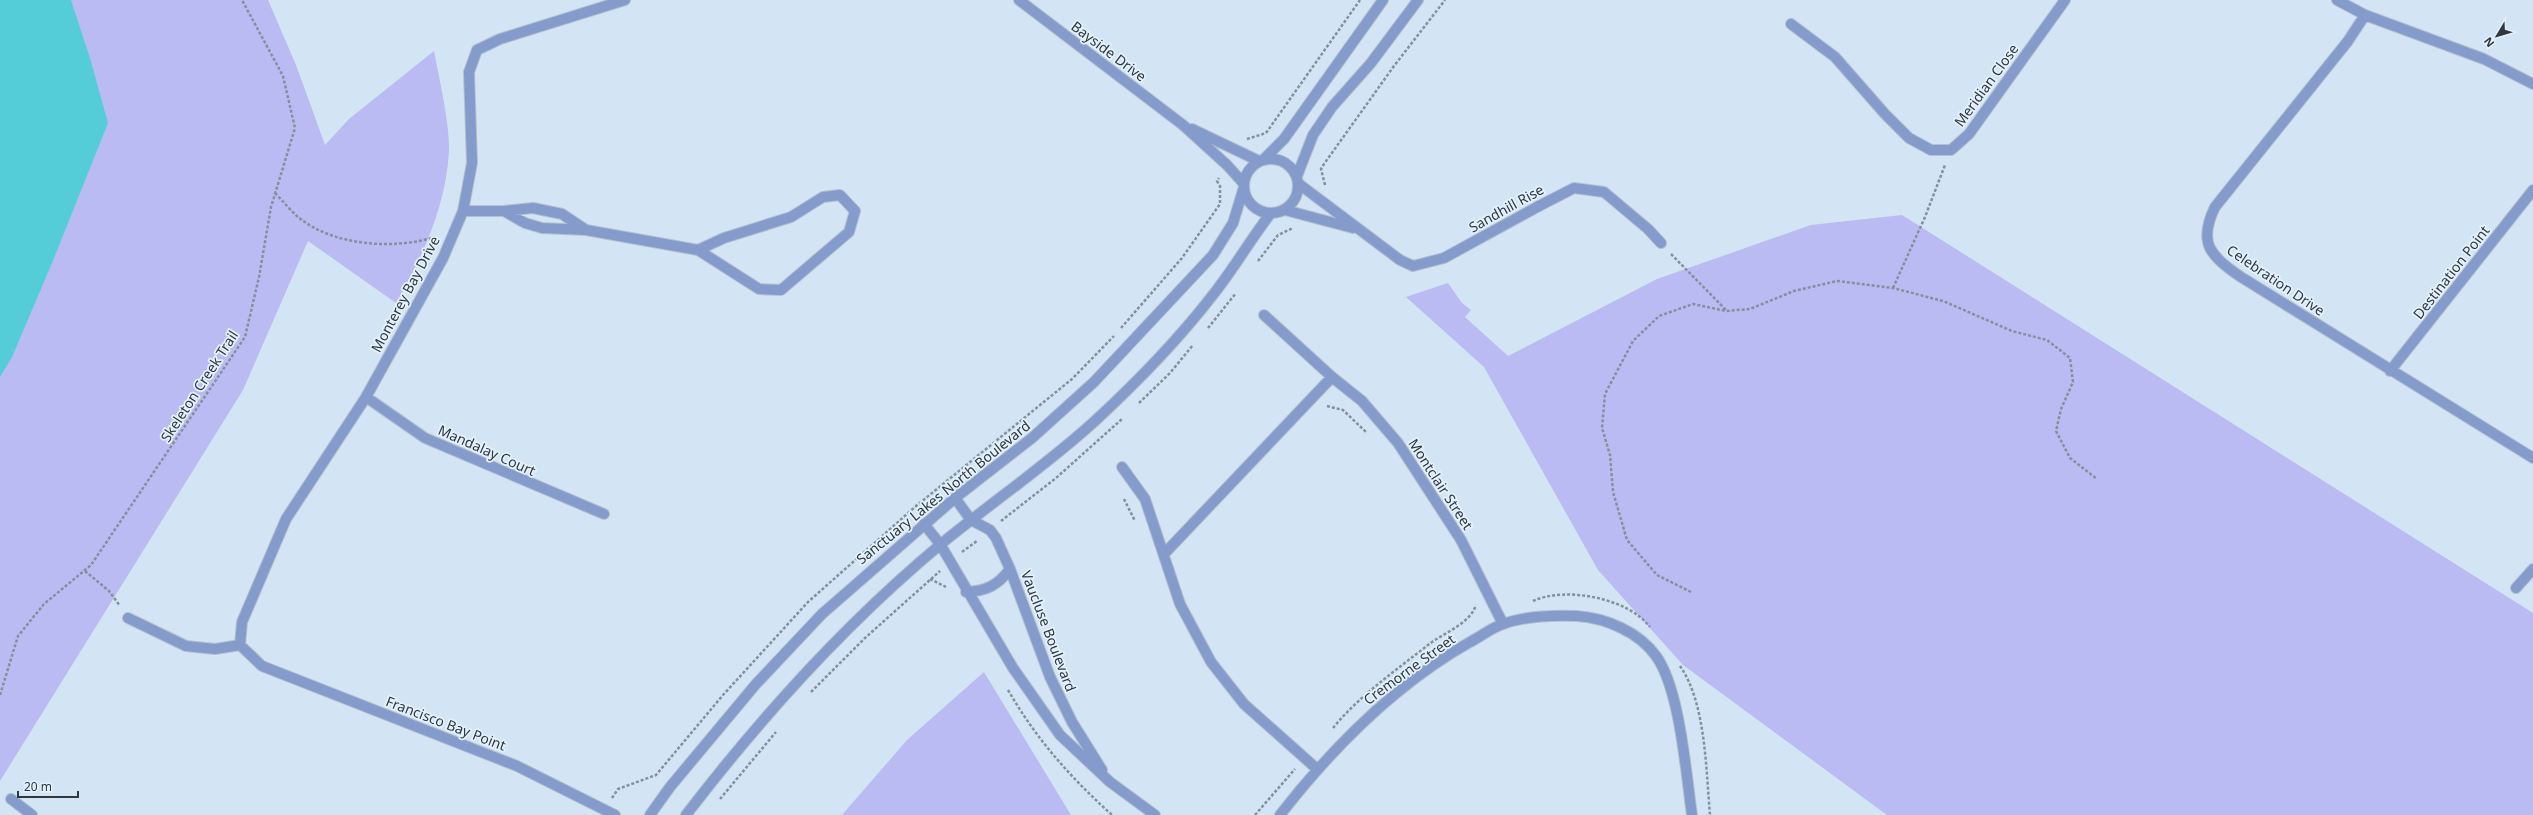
<svg xmlns="http://www.w3.org/2000/svg" width="2533" height="815" font-family="'Noto Sans',sans-serif">
	<rect width="100%" height="100%" fill="#d3e4f4"/>
	<path fill="#bbbbf3" d="M0,0H268L296,65L325,145L349,119L434,51C439,78 450,124 449,151C446,206 423,256 396,303L308,241L243,390L0,781Z
		M1902,215L2533,613V815H1887L1683,665L1598,570L1484,367L1406,297L1448,283L1462,303L1471,310L1465,317L1508,356L1657,279L1811,225Z
		M984,672L1071,815H842L907,740Z"/>
	<path fill="#55cdd9" d="M0,0H71L90,58L108,123L52,263L12,357L0,377Z"/>
	<g fill="none" stroke-linecap="round" stroke-linejoin="round">
		<g stroke="#b2c1cf" stroke-width="12">
			<path id="service" d="M1539,206L1574,188L1604,192L1648,229L1661,243
				M2516,588L2533,569
				M128,618L186,646L215,649L240,645
				M11,799L32,815"/>
		</g>
		<g stroke="#b2c1cf" stroke-width="12">
			<path id="minor" d="M1019,0L1183,125L1227,165L1244,184
				M2337,0L2365,15L2484,59L2533,84
				M2365,15L2348,41L2215,207C2197,244 2211,256 2241,277L2533,458
				M1791,24L1835,57L1885,114L1909,138L1931,150H1951L1969,134L2065,0
				M1192,129L1259,161
				M1299,184L1400,260L1413,266L1444,258L1539,206
				M1285,210L1353,228
				M463,211H504L533,208L562,214L586,230
				M504,211L525,223L542,228L586,230L698,250L759,289L781,290L849,232L855,211L840,195L823,197L791,217L724,238L698,250
				M1264,315L1332,377L1362,401L1398,443L1461,540L1503,624
				M2390,371L2533,190
				M366,397L425,438L604,514
				M1122,467L1145,499L1180,604L1211,662L1244,704L1317,769
				M955,498L971,520L990,530L996,538L1010,569L1050,677L1072,722L1102,770
				M924,524L940,544L1013,668L1060,735L1110,782L1155,815
				M1164,554L1332,377
				M966,592C987,591 998,585 1010,569
				M615,815L517,766L262,666L240,645L242,622L286,519L366,397L443,258L463,211L472,163L469,72L477,50L500,39L625,0
				M1280,815C1333,747 1394,685 1470,642C1480,637 1491,628 1503,624C1525,616 1554,615 1577,616C1606,618 1639,632 1656,656C1680,689 1686,774 1692,815"/>
		</g>
		<g stroke="#b2c1cf" stroke-width="12">
			<path id="tertiary" d="M1244 186a27 27 0 1 1 54 0a27 27 0 1 1-54 0Z
				M1263,160L1284,139L1383,0
				M1297,176L1313,135L1332,107L1371,63L1418,0
				M650,815L670,787L756,684L822,614L955,498L1032,438L1094,382L1213,255L1233,223L1244,187
				M686,815C762,716 845,624 941,544C992,502 1047,465 1096,420C1137,382 1178,340 1212,296C1233,270 1250,240 1271,213"/>
		</g>
		<path stroke="#84909b" stroke-width="2.5" stroke-dasharray="3 2" stroke-linecap="butt" d="M1247,139L1266,133L1360,0
			M1325,185L1321,169L1324,164L1394,66L1445,0
			M275,193C283,201 290,210 298,217C333,246 394,250 435,237
			M1671,254L1726,310
			M1258,261L1278,235L1293,228
			M1893,288L1925,217L1945,165
			M1121,328L1182,258L1220,204V186L1217,181L1219,178
			M1208,328L1236,293
			M1139,403L1170,373L1193,345
			M1327,406L1343,410L1366,432
			M1124,499L1135,521
			M1001,521L1056,478L1122,419
			M962,552L977,541
			M85,571L109,591L120,606
			M930,579L946,587
			M1691,592L1657,575L1627,540L1613,492L1610,455L1602,428L1605,394L1633,341L1659,316L1693,304L1726,311L1750,309L1794,291L1837,281L1893,288L1943,301L2012,331L2047,340L2070,358L2073,382L2061,409L2056,431L2070,458L2097,479
			M1533,601C1565,586 1628,598 1650,627
			M1680,666C1706,703 1706,771 1710,815
			M1008,690C1037,740 1070,777 1112,815
			M811,692L865,638L940,571
			M0,695L18,636L44,604L91,565L245,337L259,277L271,207L295,128L283,76L242,0
			M1333,728C1359,696 1395,671 1428,645C1443,633 1470,624 1476,605
			M612,798L618,789L656,775L723,695L808,602L916,506L1072,379L1114,336
			M720,799L776,732
			M1255,815L1295,769"/>
		<use href="#service" stroke="#849bcb" stroke-width="10"/>
		<use href="#minor" stroke="#849bcb" stroke-width="10"/>
		<use href="#tertiary" stroke="#849bcb" stroke-width="10"/>
	</g>
	<g text-anchor="middle" dominant-baseline="central" stroke-width="3.5" stroke-linejoin="round" paint-order="stroke">
		<g font-size="14" fill="#30373d" stroke="#e3f1fe">
			<text transform="translate(1109 51) rotate(37)">Bayside Drive</text>
			<text transform="translate(1986 85) rotate(-54)">Meridian Close</text>
			<text transform="translate(1506 208) rotate(-29)">Sandhill Rise</text>
			<text transform="translate(2451 272) rotate(-52)">Destination Point</text>
			<text transform="translate(2276 280) rotate(34)">Celebration Drive</text>
			<text transform="translate(405 294) rotate(-62)">Monterey Bay Drive</text>
			<text transform="translate(199 386) rotate(-57)">Skeleton Creek Trail</text>
			<text transform="translate(487 450) rotate(24)">Mandalay Court</text>
			<text transform="translate(1441 484) rotate(57)">Montclair Street</text>
			<text transform="translate(943 492) rotate(-39)">Sanctuary Lakes North Boulevard</text>
			<text transform="translate(1049 631) rotate(69)">Vaucluse Boulevard</text>
			<text transform="translate(1409 669) rotate(-36)">Cremorne Street</text>
			<text transform="translate(446 723) rotate(21)">Francisco Bay Point</text>
		</g>
	</g>
	<g transform="translate(2497 36) rotate(232)" stroke="#e3f1fe" stroke-width="3" paint-order="stroke">
	<path d="M0-3L7 15L0 10L-7 15Z" fill="#30373d"/>
	<text y="-6" font-size="11" font-weight="bold" text-anchor="middle" fill="#30373d">N</text>
	</g>
	<path d="M18 791v6h60v-6" fill="none" stroke="#30373d" stroke-width="2"/>
	<text x="24" y="791" font-size="12" fill="#30373d" stroke="#e3f1fe" stroke-width="3" paint-order="stroke">20 m</text>
</svg>
